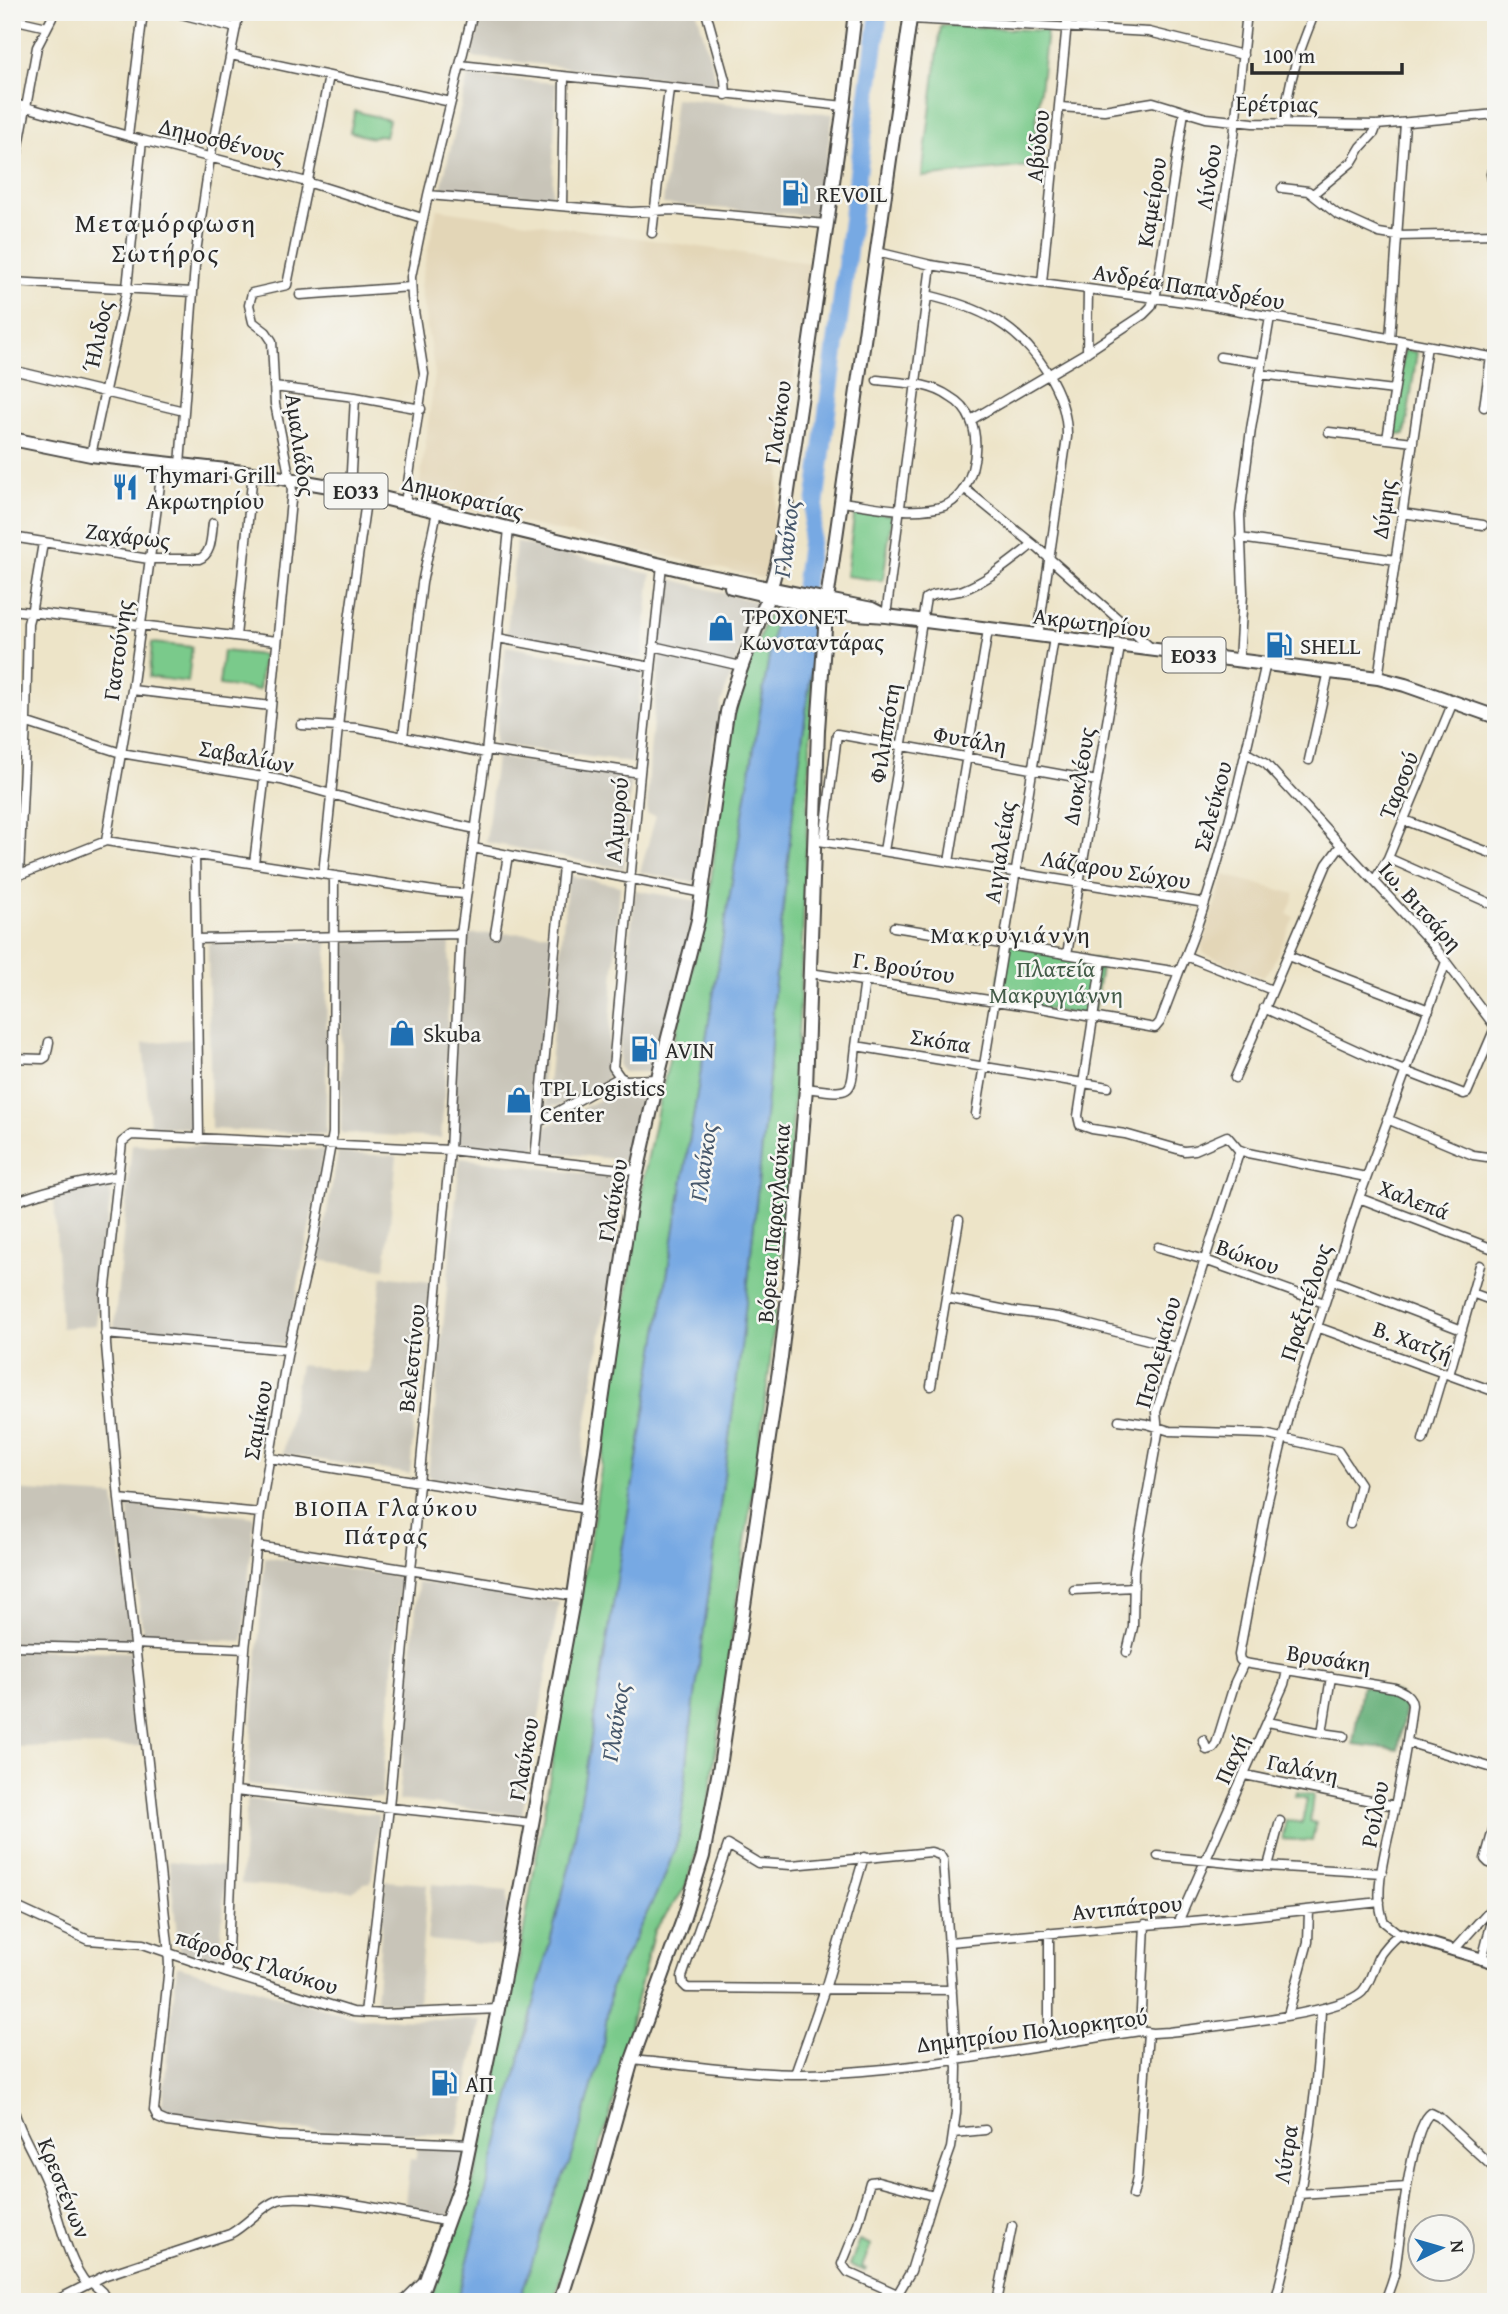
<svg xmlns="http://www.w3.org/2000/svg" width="1508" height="2314" font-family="'Gentium Book Plus',serif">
	<rect width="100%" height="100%" fill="#f6f6f2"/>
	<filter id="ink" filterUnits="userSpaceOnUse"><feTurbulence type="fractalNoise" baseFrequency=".0143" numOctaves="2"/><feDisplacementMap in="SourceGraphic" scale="14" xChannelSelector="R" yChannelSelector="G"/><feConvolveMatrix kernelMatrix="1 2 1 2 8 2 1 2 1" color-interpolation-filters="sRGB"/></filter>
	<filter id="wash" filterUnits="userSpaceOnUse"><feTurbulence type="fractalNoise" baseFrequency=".00686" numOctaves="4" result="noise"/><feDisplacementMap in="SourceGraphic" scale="28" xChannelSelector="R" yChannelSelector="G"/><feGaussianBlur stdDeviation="1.57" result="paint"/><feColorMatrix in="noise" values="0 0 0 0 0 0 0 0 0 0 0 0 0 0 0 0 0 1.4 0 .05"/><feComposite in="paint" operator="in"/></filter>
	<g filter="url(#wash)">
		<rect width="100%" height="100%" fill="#ede4c8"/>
		<path fill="#e3d6b7" d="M437,209L810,263L766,575L762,578L484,514L418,497L435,374L420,286Z
			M1224,875L1295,894L1287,914L1294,917L1271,968L1262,977L1205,954L1203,952L1202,946Z"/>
		<path fill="#c8c4b8" d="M483,12H697L717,84L472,57Z
			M468,76L556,83L552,198L441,189Z
			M675,98L833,114L818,216L663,204Z
			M516,542L651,574L642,658L507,633Z
			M667,578L757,602L721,703L711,760L695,883L640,872L656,816L647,814L650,752Z
			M506,646L642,671L632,763L495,744Z
			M496,757L631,777L624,869L486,842Z
			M568,875L620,886L606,1081L558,1106H546Z
			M635,890L698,901L654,1072H623L618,1066Z
			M555,933L535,1159L450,1150L461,934Z
			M450,939L446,1069L441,1138L341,1133L342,942Z
			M327,941L326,1134L211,1129L208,943Z
			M193,1039L195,1128L150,1126L143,1043Z
			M639,1087L645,1093L630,1161L543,1151L544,1128L620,1089Z
			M132,1144L324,1150L287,1345L114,1329Z
			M338,1153L397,1156L385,1269L318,1260Z
			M460,1158L626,1179L586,1426L579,1481L583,1487L581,1499L576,1502L428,1477Z
			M112,1181L96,1325L61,1328L54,1194L79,1184Z
			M382,1276L430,1282L418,1379L410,1474L283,1454L300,1365L369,1373Z
			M12,1490L114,1496L134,1646L12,1643Z
			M127,1504L254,1517L243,1641L143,1637Z
			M265,1557L401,1577L381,1798L248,1784Z
			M418,1582L559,1602L522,1815L399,1800Z
			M12,1649L134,1652L144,1746L12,1747Z
			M247,1799L379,1815L371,1882L365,1883L352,1891L241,1884Z
			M169,1861L226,1867L219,1963L179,1952Z
			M385,1881L427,1884L418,2004L376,2001Z
			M432,1884L508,1891L504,1947L427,1940Z
			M177,1966L359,2019L481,2020L457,2135L284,2129L161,2114Z
			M418,2148L468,2150L449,2218L404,2211L410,2159L415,2160Z"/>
		<path fill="#7aca8b" stroke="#527a5b" stroke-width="2" d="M941,25L1047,31L1031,166L922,177Z
			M355,111L389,120L385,136L379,135L371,138L350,132Z
			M1404,350L1417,352L1405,435L1391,434Z
			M855,510L892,515L883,581L846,576Z
			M777,608L571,1860L464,2277L456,2302H430L475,2176L511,2006L593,1523L644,1176L660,1098L709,898L727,745L734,709L765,622L773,610Z
			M152,643L192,647L188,682L149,677Z
			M814,650L799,1022L791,1147L769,1373L708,1805L698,1848L685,1888L654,1931L632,2017L614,2101L553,2302H519L552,2200L572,2157L602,2051L611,1986L664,1878L680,1834L690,1734L742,1340L769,1077L774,992L794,802Z
			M223,651L263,655L259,690L219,685Z
			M1004,944L1102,960L1093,1017L995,1000Z
			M1296,1792L1313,1795L1310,1821L1316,1823L1312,1841L1282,1839L1286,1820L1302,1823L1307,1799L1295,1796Z
			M860,2240L871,2245L862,2267L866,2269L865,2271L850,2265Z"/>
		<path fill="#63ae77" stroke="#476c51" stroke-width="2" d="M1362,1686L1394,1692L1400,1695L1405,1708L1398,1750L1353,1744Z"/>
		<path fill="#77a9e3" stroke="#516a87" stroke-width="2" d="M777,608L814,619V650L794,802L774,992L769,1077L742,1340L690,1734L680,1834L664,1878L611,1986L602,2051L572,2157L552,2200L519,2302H456L464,2276L571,1860Z"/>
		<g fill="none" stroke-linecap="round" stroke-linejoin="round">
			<path stroke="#77a9e3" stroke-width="18" d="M798,636L879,12"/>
		</g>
	</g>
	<g filter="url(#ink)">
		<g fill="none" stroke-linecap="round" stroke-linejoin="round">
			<g stroke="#484743" stroke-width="11">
				<path id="minor" d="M173,12L236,28
					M706,12L725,80L726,95
					M12,19L47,27
					M911,19L1149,32L1243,55
					M1026,25L1027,12
					M231,55L451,102
					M460,65L844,106
					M12,103L142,140L307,182L422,218
					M1060,107L1104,110L1153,102L1206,118L1253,123L1377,125L1496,114
					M1285,122C1287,82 1300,49 1315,12
					M128,136L143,12
					M1496,156L1491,174L1496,200
					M12,184L37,47L55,12
					M1282,188L1308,191L1337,214L1379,233L1397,236L1496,234
					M1313,194L1352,162L1361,147L1374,133L1377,125
					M428,195L631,212L671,210L826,224
					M562,206L564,77
					M652,233L669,89
					M877,252L931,265L1042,283L1208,305L1496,358
					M12,282L192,292
					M1042,283L1068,12
					M300,295L411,287
					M927,295C951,301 976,308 997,321C1035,344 1068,393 1067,437L1038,636
					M1208,305L1234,136L1247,12
					M1390,339L1405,123
					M1087,352L1088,290
					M1220,357L1262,363
					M12,370L184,411
					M1260,374L1394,390
					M274,387L355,397L421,409
					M1484,407L1491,357
					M971,420L1087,352L1143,315L1151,307L1156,294L1184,112
					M1329,432L1413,442
					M1387,439L1402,342
					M91,455L127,288L142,140
					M180,465L196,252L210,158L239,12
					M964,488L1033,544L1151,648
					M350,490L355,397
					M842,502C874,506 912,516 944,506C972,495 982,447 971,421C967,411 959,402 950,397C929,382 902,383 877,380
					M405,503L424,374L412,298L411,277L428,195L473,12
					M1402,513L1483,525
					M12,537L149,559H199C212,554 211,537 213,523
					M1240,538L1396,560
					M12,610L277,641
					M886,616L931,265
					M236,636L253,473
					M498,638L651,667
					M653,646L741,666
					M1239,660L1243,593L1240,515L1251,429L1270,317
					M1378,678L1427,346
					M132,690L271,706
					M12,718L121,753L281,780L392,811L476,829
					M301,725L357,728L486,753
					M403,737L422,583L437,511
					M486,750L640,773
					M1245,752L1266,764L1434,946L1496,1028
					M1309,760L1329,671
					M1404,820L1496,855
					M813,840L1205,903
					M106,841L132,690L163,463
					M824,841L837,734L1097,781
					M473,848L703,893
					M884,851L926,598C935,592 951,594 963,590C989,580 1011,561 1033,544
					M195,854L199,1139
					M1388,858L1496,906
					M949,862L988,630
					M254,863L263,790L292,490L275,404L272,341L266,332L253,322L249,305L252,293L287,285L329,76
					M323,874L349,620L367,494
					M19,875L26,722L28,623L32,608L43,543
					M12,878L106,841L440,892L466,894
					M1374,881L1388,858L1453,702
					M894,927L1179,972C1221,874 1242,767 1266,663
					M495,934L508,855
					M196,939L461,934
					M1067,954L1120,647
					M1186,956L1272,990
					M1288,956L1429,1010
					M1102,960L1078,1116L1080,1125L1092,1129L1125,1134L1184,1151L1195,1150L1227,1136L1238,1149L1248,1153L1366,1177
					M810,973L1035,1007L1155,1028L1160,1022L1179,972
					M1264,1008L1384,1063L1464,1094L1467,1093L1495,1028
					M856,1046L865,980
					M12,1058L43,1059L46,1057L49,1042
					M620,1077L613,1067L640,773L662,565
					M1235,1078L1327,864L1341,845
					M806,1088C857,1095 850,1096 856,1046L1108,1087
					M976,1114L1054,638
					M1387,1119L1473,1155L1487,1157L1496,1155
					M539,1122L620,1077L626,1080L658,1079
					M535,1159L563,866
					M1359,1198L1496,1250
					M12,1203C47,1189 81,1182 118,1176
					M1158,1247L1205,1260L1324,1303
					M1332,1280L1462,1330
					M1472,1293L1496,1302
					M947,1298L1011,1311L1058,1317L1176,1347
					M1317,1327L1496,1392
					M105,1334L288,1350
					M1449,1375L1480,1265
					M931,1386L959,1220
					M1119,1420L1147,1424L1170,1431L1264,1434L1338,1451L1360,1484L1350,1524
					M1423,1440L1443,1373
					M270,1458L587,1509
					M119,1499L260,1513
					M257,1546L574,1596
					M1074,1590L1134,1587
					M135,1644L245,1649
					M12,1646L136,1649
					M1127,1652L1133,1627L1134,1570L1158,1433L1156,1412L1240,1150
					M1244,1663L1240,1660L1239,1655L1268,1500L1289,1413L1359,1198L1446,962
					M1268,1722L1322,1733L1331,1677
					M1322,1733L1344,1736
					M1203,1740L1207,1750L1213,1748L1216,1744L1235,1682L1244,1663
					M1407,1742L1496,1769
					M1245,1775L1395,1806
					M235,1791L532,1823
					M1496,1819L1485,1859L1489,1863L1496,1865
					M1158,1856L1250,1865L1382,1873
					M1268,1866L1280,1821
					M12,1905L88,1940L143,1944L227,1973L353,2012L385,2014L498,2009
					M1178,1922L1284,1684L1287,1671
					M949,1942L1250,1916L1380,1902
					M1453,1951L1496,1903
					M1482,1960L1496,1905
					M227,1973L235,1791L245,1649L260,1513L288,1350L314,1237L333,1133L334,876
					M365,2013L389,1807L450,1150L461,934L486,753L509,529
					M1288,2015L1308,1942L1309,1910
					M1140,2031L1145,1924
					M1049,2044V1933
					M632,2060C688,2065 746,2074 802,2074C915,2072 1029,2047 1140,2031L1153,2033L1169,2032C1206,2027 1338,2015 1362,1992C1370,1984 1373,1969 1378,1958C1383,1948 1391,1941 1399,1934L1384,1922C1371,1891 1389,1838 1395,1806C1402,1772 1408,1739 1412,1705C1411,1695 1404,1692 1395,1688L1244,1663
					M795,2074L825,1989L864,1857
					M12,2104C19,2133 36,2156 47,2184C58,2213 67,2261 87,2284
					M954,2133L985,2130
					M471,2144L278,2136L167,2122L158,2118L154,2110L169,1966L168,1944L119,1499L106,1345L105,1295L122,1142L131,1135L450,1150L637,1171
					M1299,2194L1407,2187
					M1133,2195L1137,2178L1148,2033
					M91,2282L102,2292L108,2302
					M897,2294L848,2272L842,2264L857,2227L870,2182L878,2181L934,2196
					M53,2302L106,2275L230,2234C247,2225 260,2207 278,2200C304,2190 415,2216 448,2222
					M402,2302L424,2280
					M893,2302L911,2271L934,2196L951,2148L956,2113L957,2067L956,2060C952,1993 948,1927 943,1860L940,1855L931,1852L792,1865L758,1863L728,1845L682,1977L683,1984L687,1988L952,1990
					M997,2302L1012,2226
					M1275,2302C1300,2209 1317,2106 1321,2010
					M1385,2302C1388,2292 1393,2281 1395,2271C1400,2242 1410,2127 1431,2113L1439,2117L1496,2170"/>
			</g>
			<g stroke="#484743" stroke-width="14">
				<path id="tertiary" d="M1399,1934L1496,1963"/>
			</g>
			<g stroke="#484743" stroke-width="16">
				<path id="primary" d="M12,439L91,455L253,473L341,488L695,573L872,609L886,616
					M731,587L842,613L886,616L1378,678L1405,685L1496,717
					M418,2302L462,2181L498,2009L574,1596L631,1200L660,1069L698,920L727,712C740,660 767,612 778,560L844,106L855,12
					M560,2302L595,2191L632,2060L684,1917L703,1856L721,1760L781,1357L792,1260L806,1088L818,730L827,600L911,12"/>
			</g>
			<use href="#minor" stroke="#fff" stroke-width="8"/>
			<use href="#tertiary" stroke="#fff" stroke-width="10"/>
			<use href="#primary" stroke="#fff" stroke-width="12"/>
		</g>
	</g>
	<defs>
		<g id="fuel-bare" transform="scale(2.1)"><path d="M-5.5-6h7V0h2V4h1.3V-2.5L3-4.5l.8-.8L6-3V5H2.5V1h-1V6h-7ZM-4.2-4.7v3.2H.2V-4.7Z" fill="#1f6fb2" stroke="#f6f6f2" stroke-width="2.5" paint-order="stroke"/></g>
		<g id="restaurant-bare" transform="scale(2.1)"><path d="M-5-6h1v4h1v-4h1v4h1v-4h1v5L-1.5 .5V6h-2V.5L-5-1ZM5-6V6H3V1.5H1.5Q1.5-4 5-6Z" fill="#1f6fb2" stroke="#f6f6f2" stroke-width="2.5" paint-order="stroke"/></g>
		<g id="shop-bare" transform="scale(2.1)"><path d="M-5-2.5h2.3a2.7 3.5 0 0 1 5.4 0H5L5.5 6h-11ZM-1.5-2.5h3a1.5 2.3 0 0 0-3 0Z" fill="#1f6fb2" stroke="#f6f6f2" stroke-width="2.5" paint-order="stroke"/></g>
	</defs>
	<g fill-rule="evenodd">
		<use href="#fuel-bare" x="795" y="193"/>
		<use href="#restaurant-bare" x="125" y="487"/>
		<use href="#shop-bare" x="721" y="628"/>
		<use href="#fuel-bare" x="1279" y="645"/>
		<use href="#shop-bare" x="402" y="1033"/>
		<use href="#fuel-bare" x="644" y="1049"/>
		<use href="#shop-bare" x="519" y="1100"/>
		<use href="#fuel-bare" x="444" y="2083"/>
	</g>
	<g text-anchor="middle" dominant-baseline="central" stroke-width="5" stroke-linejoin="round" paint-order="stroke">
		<g fill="#f6f6f2" stroke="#686867" stroke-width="2">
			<rect x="324.5" y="473.5" width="63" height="35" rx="5"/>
			<rect x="1162.5" y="637.5" width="63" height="35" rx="5"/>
		</g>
		<g font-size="21" font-weight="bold" fill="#2b2b2b">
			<text x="356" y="491">ΕΟ33</text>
			<text x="1194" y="655">ΕΟ33</text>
		</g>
		<g font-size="23" fill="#2b2b2b" stroke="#f6f6f2">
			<text transform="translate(1277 103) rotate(1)">Ερέτριας</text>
			<text transform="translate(222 140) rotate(14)">Δημοσθένους</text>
			<text transform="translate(1037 146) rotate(-84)">Αβύδου</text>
			<text transform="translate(1208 177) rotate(-81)">Λίνδου</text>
			<text transform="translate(1151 202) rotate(-81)">Καμείρου</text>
			<text transform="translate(1189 286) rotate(9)">Ανδρέα Παπανδρέου</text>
			<text transform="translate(97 336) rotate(-78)">Ήλιδος</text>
			<text transform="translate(777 422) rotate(-82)">Γλαύκου</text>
			<text transform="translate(301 445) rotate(82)">Αμαλιάδος</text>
			<text transform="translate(463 496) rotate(14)">Δημοκρατίας</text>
			<text transform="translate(1383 509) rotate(-82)">Δύμης</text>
			<text transform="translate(128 535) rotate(7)">Ζαχάρως</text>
			<text transform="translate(1092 622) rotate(7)">Ακρωτηρίου</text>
			<text transform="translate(117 650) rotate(-82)">Γαστούνης</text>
			<text transform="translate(884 733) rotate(-81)">Φιλιππότη</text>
			<text transform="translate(970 739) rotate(10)">Φυτάλη</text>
			<text transform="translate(247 756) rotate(11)">Σαβαλίων</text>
			<text transform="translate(1078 776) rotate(-80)">Διοκλέους</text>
			<text transform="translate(1398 785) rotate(-68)">Ταρσού</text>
			<text transform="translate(1212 806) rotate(-75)">Σελεύκου</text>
			<text transform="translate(616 820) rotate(-85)">Αλμυρού</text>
			<text transform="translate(999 852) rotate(-81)">Αιγιαλείας</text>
			<text transform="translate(1116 869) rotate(9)">Λάζαρου Σώχου</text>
			<text transform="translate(1421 906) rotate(48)">Ιω. Βιτσάρη</text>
			<text transform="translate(904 967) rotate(9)">Γ. Βρούτου</text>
			<text transform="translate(941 1040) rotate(9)">Σκόπα</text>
			<text transform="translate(1414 1199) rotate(21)">Χαλεπά</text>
			<text transform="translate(612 1200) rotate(-80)">Γλαύκου</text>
			<text transform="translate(773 1223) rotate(-85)">Βόρεια Παραγλαύκια</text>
			<text transform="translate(1248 1256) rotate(20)">Βώκου</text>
			<text transform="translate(1305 1302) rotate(-72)">Πραξιτέλους</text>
			<text transform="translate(1413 1341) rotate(20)">Β. Χατζή</text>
			<text transform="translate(1157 1352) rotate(-74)">Πτολεμαίου</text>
			<text transform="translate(411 1358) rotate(-84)">Βελεστίνου</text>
			<text transform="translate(257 1420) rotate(-80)">Σαμίκου</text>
			<text transform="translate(1329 1658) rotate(9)">Βρυσάκη</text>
			<text transform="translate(523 1759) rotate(-80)">Γλαύκου</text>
			<text transform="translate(1231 1759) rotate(-66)">Παχή</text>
			<text transform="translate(1303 1768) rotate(12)">Γαλάνη</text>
			<text transform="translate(1374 1814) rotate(-79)">Ροίλου</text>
			<text transform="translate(1127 1907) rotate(-5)">Αντιπάτρου</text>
			<text transform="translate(257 1961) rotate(18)">πάροδος Γλαύκου</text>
			<text transform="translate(1032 2030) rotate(-7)">Δημητρίου Πολιορκητού</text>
			<text transform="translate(1285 2154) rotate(-81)">Λύτρα</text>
			<text transform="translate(65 2188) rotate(68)">Κρεστένων</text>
		</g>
		<g font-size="23" fill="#2b2b2b" stroke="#f6f6f2" text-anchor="start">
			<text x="816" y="193">REVOIL</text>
			<text x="146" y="474">Thymari Grill<tspan x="146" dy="26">Ακρωτηρίου</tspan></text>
			<text x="742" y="615">ΤΡΟΧΟΝΕΤ<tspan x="742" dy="26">Κωνσταντάρας</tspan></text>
			<text x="1300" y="645">SHELL</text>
			<text x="423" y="1033">Skuba</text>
			<text x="665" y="1049">AVIN</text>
			<text x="540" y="1087">TPL Logistics<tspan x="540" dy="26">Center</tspan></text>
			<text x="465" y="2083">ΑΠ</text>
		</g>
		<g font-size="23" fill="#435b48" stroke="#f6f6f2">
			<text x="1056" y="968">Πλατεία<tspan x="1056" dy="26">Μακρυγιάννη</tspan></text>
		</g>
		<g font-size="24" font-style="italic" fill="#46576b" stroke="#f6f6f2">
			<text transform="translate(786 538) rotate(-83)">Γλαύκος</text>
			<text transform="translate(703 1162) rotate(-82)">Γλαύκος</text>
			<text transform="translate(615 1722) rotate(-81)">Γλαύκος</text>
		</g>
		<g font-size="24" letter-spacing="2" fill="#2b2b2b" stroke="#f6f6f2">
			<text x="1011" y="934">Μακρυγιάννη</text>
			<text x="387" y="1507">ΒΙΟΠΑ Γλαύκου<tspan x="387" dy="28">Πάτρας</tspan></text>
		</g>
		<g font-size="26" letter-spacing="2" fill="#2b2b2b" stroke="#f6f6f2">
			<text x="166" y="222">Μεταμόρφωση<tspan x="166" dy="30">Σωτήρος</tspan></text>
		</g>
	</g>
	<rect width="1508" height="2314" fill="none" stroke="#f6f6f2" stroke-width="42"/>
	<g transform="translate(1441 2248) rotate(85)"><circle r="33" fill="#f6f6f2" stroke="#a5a5a2" stroke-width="2"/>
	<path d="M0-5L12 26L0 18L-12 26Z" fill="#1f6fb2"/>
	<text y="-10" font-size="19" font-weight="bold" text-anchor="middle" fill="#2b2b2b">N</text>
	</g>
	<path d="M1252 63v10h150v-10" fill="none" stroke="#2b2b2b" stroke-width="3.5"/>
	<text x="1263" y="63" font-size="21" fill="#2b2b2b" stroke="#f6f6f2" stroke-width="5" paint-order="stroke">100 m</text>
</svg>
